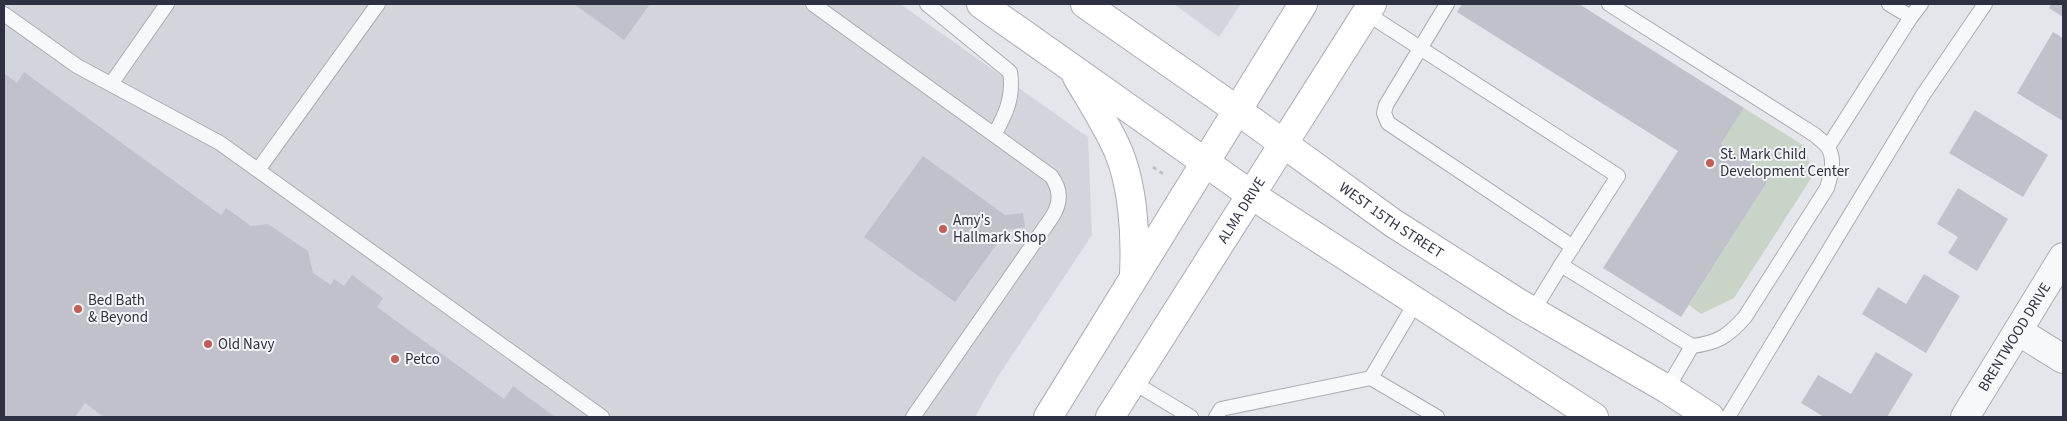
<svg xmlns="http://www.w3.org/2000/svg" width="2067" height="421" font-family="'Source Sans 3',sans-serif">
	<rect width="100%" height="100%" fill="#e5e6eb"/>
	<path fill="#d3d5dd" d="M4,4H900L1088,137L1092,235L997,378L975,417H4Z
		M1174,4H1241L1219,37Z"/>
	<path fill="#c7d4c7" d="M1744,108L1806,147L1812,177L1734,298L1701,314L1689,305L1771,176L1721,144Z"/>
	<path fill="#c0c1ca" d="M574,4H650L624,40Z
		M1462,4H1579L1744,108L1721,144L1771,176L1681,317L1603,268L1678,151L1457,12Z
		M2051,4H2063V17L2049,8Z
		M2053,32L2063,38V121L2017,93Z
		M24,72L221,215L226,208L251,226L268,224L308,251L313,273L331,285L334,279L344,286L352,275L383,298L377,307L504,399L513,386L555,417H104L85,403L75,417H4V73L17,83Z
		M1975,110L2048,155L2023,197L1949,153Z
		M923,156L1005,215L1023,213L1025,227L1007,230L955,302L864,237Z
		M1958,188L2008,219L1977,271L1948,253L1958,237L1937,224Z
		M1924,274L1960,296L1926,353L1862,314L1878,287L1906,304Z
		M1876,352L1913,374L1887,417H1824L1801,403L1818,375L1851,394Z"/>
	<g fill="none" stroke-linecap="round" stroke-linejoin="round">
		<g stroke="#aaacb5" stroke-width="16">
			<path id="service" d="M813,4L1051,176C1061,189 1061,203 1052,217L913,417
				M927,4L1010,72C1014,97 1006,114 994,135
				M1447,4L1386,105L1384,113L1388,123L1573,247
				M1609,4L1815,135C1818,138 1824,142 1827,146C1836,158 1831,175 1827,188L1745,317C1728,336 1718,343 1692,346L1667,389
				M1366,13L1618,176L1561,265L1692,346
				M4,14L77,66L220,143L602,417
				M1911,17L1921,4
				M111,84L167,4
				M1828,147L1911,17L1889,4
				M258,170L378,4
				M1533,311L1561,265
				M1371,378L1416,302
				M1131,381L1191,417
				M1216,417L1221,409L1371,378L1437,417
				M1728,417L1923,95L1985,4"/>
		</g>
		<g stroke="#aaacb5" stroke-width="30">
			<g id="minor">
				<path d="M2018,331L2063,359"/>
				<path id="s1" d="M1965,417L2063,257"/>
			</g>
		</g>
		<g stroke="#aaacb5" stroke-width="30">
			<g id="secondary">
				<path d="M981,4L1250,194L1594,417"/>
				<path id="s2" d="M1085,4L1237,110L1393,223L1517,302L1667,389L1710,417"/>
				<path d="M1077,77C1090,99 1104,121 1115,144C1133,181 1136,234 1134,274"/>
				<path d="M1048,417L1303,4"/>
				<path id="s3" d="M1110,417L1372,4"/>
			</g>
		</g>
		<path stroke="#bfc0c6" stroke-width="3" stroke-dasharray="4 4" stroke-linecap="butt" d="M1153,167L1165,175"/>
		<use href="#service" stroke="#f7f8fa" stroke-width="14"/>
		<use href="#minor" stroke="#f7f8fa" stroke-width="28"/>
		<use href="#secondary" stroke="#fff" stroke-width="28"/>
	</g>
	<g fill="#c06059" stroke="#f4f5f8" stroke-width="2">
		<circle cx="1710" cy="163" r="5"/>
		<circle cx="943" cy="229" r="5"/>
		<circle cx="78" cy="309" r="5"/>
		<circle cx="208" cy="344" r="5"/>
		<circle cx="395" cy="359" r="5"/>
	</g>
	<g text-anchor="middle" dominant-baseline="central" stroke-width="4" stroke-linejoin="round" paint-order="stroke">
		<g font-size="15" fill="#2e3142" stroke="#f4f5f8" text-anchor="start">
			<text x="1720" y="154">St. Mark Child<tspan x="1720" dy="17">Development Center</tspan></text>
			<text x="953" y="220">Amy's<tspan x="953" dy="17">Hallmark Shop</tspan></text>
			<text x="88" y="300">Bed Bath<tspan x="88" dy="17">&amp; Beyond</tspan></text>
			<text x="218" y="344">Old Navy</text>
			<text x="405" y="359">Petco</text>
		</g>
		<g font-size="15" fill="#2e3142" stroke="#f4f5f8">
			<text stroke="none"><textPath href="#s3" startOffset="245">ALMA DRIVE</textPath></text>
			<text stroke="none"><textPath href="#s2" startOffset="375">WEST 15TH STREET</textPath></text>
			<text stroke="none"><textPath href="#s1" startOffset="94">BRENTWOOD DRIVE</textPath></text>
		</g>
	</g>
	<rect width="2067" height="421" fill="none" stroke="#2e3142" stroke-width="10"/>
</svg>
